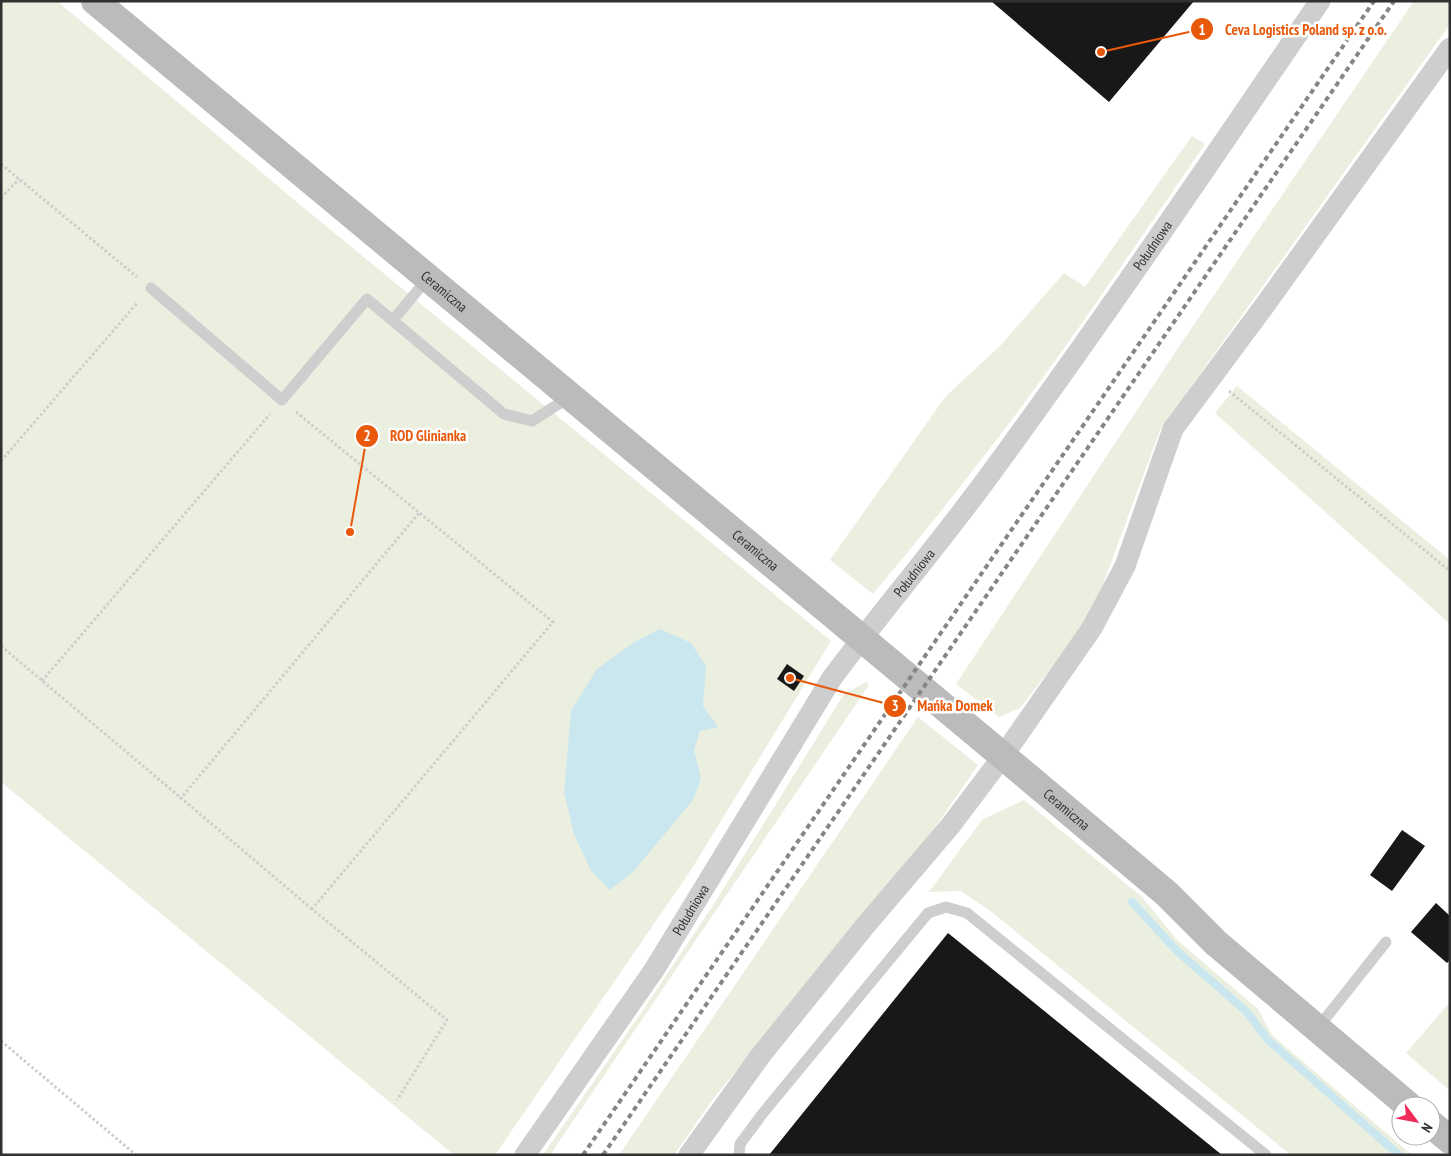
<svg xmlns="http://www.w3.org/2000/svg" width="1451" height="1156" font-family="'PT Sans Narrow',sans-serif">
	<rect width="100%" height="100%" fill="#fff"/>
	<path fill="#eaefdf" d="M1,1H57L298,203L831,641L691,870L495,1155H454L1,782Z
		M1414,1H1450V24L1160,430L1098,598L1071,643L1020,708L999,717L956,684L1178,348Z
		M1192,136L1205,144C1150,224 1096,305 1039,383C986,455 931,525 873,594L830,560L946,396L1001,345L1064,273L1085,287Z
		M1237,386L1450,560V624L1215,413Z
		M866,682L869,685L550,1155H543L641,1013L714,904L844,694Z
		M918,717L978,765L936,826L713,1099L674,1155H619Z
		M1024,800L1142,897L1177,940L1258,1009L1272,1035L1412,1155H1291L993,913L961,891L929,892L982,820Z
		M1450,1002V1091L1406,1053Z"/>
	<path fill="#cae7ef" d="M660,629L691,643L706,666L703,706L718,727L700,731L694,750L701,779L693,800L633,872L610,890L591,871L574,834L564,792L571,711L597,669L636,641Z"/>
	<g fill="none" stroke-linecap="round" stroke-linejoin="round">
		<path stroke="#cae7ef" stroke-width="8" d="M1132,902L1178,952L1246,1011L1268,1040L1399,1155"/>
	</g>
	<path fill="#181818" d="M991,1H1194L1109,102Z
		M787,664L804,676L794,691L777,679Z
		M1402,830L1425,846L1392,891L1370,875Z
		M1436,903L1450,916V960L1447,963L1411,932Z
		M948,933L1222,1155H769Z"/>
	<g fill="none" stroke-linecap="round" stroke-linejoin="round">
		<path stroke="#cecece" stroke-width="3" stroke-dasharray="2.5 2.5" stroke-linecap="butt" d="M1,164L137,277
			M1,198L19,179
			M1229,391L1450,571
			M296,412L553,622L312,909L447,1020L397,1100
			M1,461L138,302
			M1,646L181,798
			M42,681L270,414
			M312,909L181,798L419,513
			M1,1041L136,1155"/>
		<path stroke="#cecece" stroke-width="11" d="M151,288L282,400L367,299L504,414L532,421L571,396
			M393,320L428,278
			M1317,1029L1386,942
			M739,1155L740,1144L763,1113L928,913L946,907L967,913L1266,1155"/>
		<g stroke="#cecece" stroke-width="21">
			<path id="s1" d="M525,1155L654,970L832,678C885,607 942,541 994,469C1106,316 1213,158 1320,1"/>
			<path d="M689,1155L761,1055L865,926L951,825L1003,756L1092,628L1125,566L1173,429L1265,305L1450,48"/>
		</g>
		<g stroke="#bbb" stroke-width="28">
			<path id="s2" d="M95,1L1003,756L1167,894L1216,943L1409,1106"/>
			<path d="M1431,1124L1450,1140"/>
		</g>
		<path stroke="#868686" stroke-width="4" stroke-dasharray="5 4" stroke-linecap="butt" d="M583,1155L1374,1
			M603,1155L1394,1"/>
	</g>
	<g text-anchor="middle" dominant-baseline="central" stroke-width="5" stroke-linejoin="round" paint-order="stroke">
		<g font-size="14" fill="#313131" stroke="#fff">
			<text stroke="none"><textPath href="#s1" startOffset="1106">Południowa</textPath></text>
			<text stroke="none"><textPath href="#s2" startOffset="454">Ceramiczna</textPath></text>
			<text stroke="none"><textPath href="#s2" startOffset="859">Ceramiczna</textPath></text>
			<text stroke="none"><textPath href="#s1" startOffset="701">Południowa</textPath></text>
			<text stroke="none"><textPath href="#s2" startOffset="1264">Ceramiczna</textPath></text>
			<text stroke="none"><textPath href="#s1" startOffset="296">Południowa</textPath></text>
		</g>
	</g>
	<path fill="none" stroke="#e8590c" stroke-width="2" d="M1101 52L1202 29M350 532L367 436M790 678L895 706"/>
	<g fill="#e8590c" stroke="#fff" stroke-width="2">
		<circle cx="1101" cy="52" r="5"/>
		<circle cx="350" cy="532" r="5"/>
		<circle cx="790" cy="678" r="5"/>
		<circle cx="1202" cy="29" r="12"/>
		<circle cx="367" cy="436" r="12"/>
		<circle cx="895" cy="706" r="12"/>
	</g>
	<g font-size="15" text-anchor="middle" font-weight="bold" fill="#fff">
		<text x="1202" y="35">1</text>
		<text x="367" y="441">2</text>
		<text x="895" y="711">3</text>
	</g>
	<g font-size="15" text-anchor="middle" font-weight="bold" fill="#e8590c" stroke="#fff" stroke-width="5" stroke-linejoin="round" paint-order="stroke">
		<text x="1306" y="35">Ceva Logistics Poland sp. z o.o.</text>
		<text x="428" y="441">ROD Glinianka</text>
		<text x="955" y="711">Mańka Domek</text>
	</g>
	<rect width="1451" height="1156" fill="none" stroke="#313131" stroke-width="5"/>
	<g transform="translate(1416 1121) rotate(122)"><circle r="24" fill="#ffffff" stroke="#adadad"/>
	<path d="M0-4L9 19L0 12L-9 19Z" fill="#f12b59"/>
	<text y="-8" font-size="14" font-weight="bold" text-anchor="middle" fill="#313131">N</text>
	</g>
</svg>
